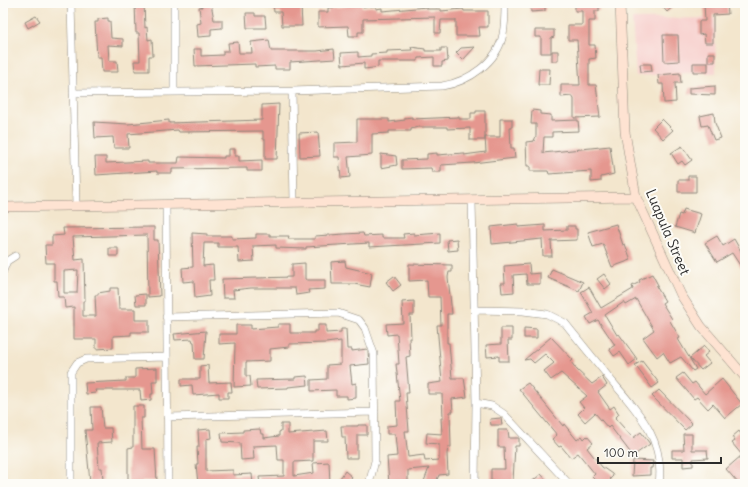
<svg xmlns="http://www.w3.org/2000/svg" width="748" height="487" font-family="Delius,sans-serif">
	<rect width="100%" height="100%" fill="#fdfcf7"/>
	<filter id="ink" filterUnits="userSpaceOnUse"><feTurbulence type="fractalNoise" baseFrequency=".025" numOctaves="2"/><feDisplacementMap in="SourceGraphic" scale="8" xChannelSelector="R" yChannelSelector="G"/><feConvolveMatrix kernelMatrix="1 2 1 2 8 2 1 2 1" color-interpolation-filters="sRGB"/></filter>
	<filter id="wash" filterUnits="userSpaceOnUse"><feTurbulence type="fractalNoise" baseFrequency=".012" numOctaves="4" result="noise"/><feDisplacementMap in="SourceGraphic" scale="16" xChannelSelector="R" yChannelSelector="G"/><feGaussianBlur stdDeviation="0.9" result="paint"/><feColorMatrix in="noise" values="0 0 0 0 0 0 0 0 0 0 0 0 0 0 0 0 0 1.4 0 .05"/><feComposite in="paint" operator="in"/></filter>
	<g filter="url(#wash)">
		<rect width="100%" height="100%" fill="#f3e6cd"/>
		<path fill="#f7d0cd" d="M715,18L716,73H680L636,76L632,19Z"/>
		<g id="blocks">
			<path fill="#e5978f" fill-rule="evenodd" d="M135,3H144L145,28L147,27L148,40L152,39L153,56H149V71H135L134,61H140L139,33H136Z
				M201,3H211L214,20H222V28L211,29V36L198,37L197,24L201,23L199,7H202Z
				M273,3H286L287,6L301,5L302,26H282L281,12H274Z
				M347,3H362V7L376,6V9L382,8V11L427,7V9H441V11L463,9L464,11H488V27H479L480,36H456V20H441L440,33H435V17L363,19V32H358V36H349L348,26L318,27V12H328V8L347,6Z
				M530,3H545V11L531,12Z
				M659,3H677L667,12Z
				M704,3H727L728,14L713,15V43H705L704,34L699,35V21H705Z
				M599,4V11H595V21H589V45H595L596,58L589,59V85H596L600,117L574,118V99L572,96L561,97V85H580L577,40H568V25H582V11H575V5Z
				M246,13H255V16H265L266,28H247Z
				M36,16L40,21L28,28L25,22Z
				M108,18V21H110L111,38L123,39V46L108,45L109,61H117L118,72H102L101,57H97L95,22H98V19Z
				M535,30H554V37L551,38V53H541V37H535Z
				M663,35H678L679,61L664,62Z
				M269,40L271,51H317L334,49L335,59L290,62V69H275V66L255,67V64L195,66L194,49H201V56L223,55V51H229L228,43L238,42L239,53H252L251,42Z
				M411,47L425,49V51H441V48H447L448,61L442,62V66H434V57L418,58V61H378V67L373,68L364,69V63L342,65L341,53L358,52V57L371,56V54L387,53V51L412,50Z
				M475,47L463,60L456,53L461,48Z
				M552,51H558V61H552Z
				M708,53H715V62H708Z
				M693,63H708V72H693Z
				M640,64H651L652,71L641,72Z
				M539,69H550L549,85H538Z
				M680,73L681,83H675L676,102L664,103L663,84H659L658,75Z
				M715,86V95L689,94V88Z
				M279,104L277,159H265V139H263V131L179,132L178,130L128,134L129,148H114L113,137L95,138L94,122L128,124L169,120V123L262,120V105Z
				M532,110L540,111V114L551,115V121L578,120L579,131L552,132V137H544L543,153L610,146L614,174L601,177V181L591,182V171L549,174L548,171H530V166H527L526,142L534,141L536,136V124H531Z
				M476,111H485V140H470V128L447,129V127H418L411,129V131H389V133L372,134V155L348,157L350,177L341,178L339,157H334V143L357,142V119H389V122L405,120V118L412,117V119L459,117V119H471V113H476Z
				M714,113L715,123L721,138L714,140L708,125L702,126L700,116Z
				M500,119H512V127H510L511,148H514L515,158L473,163L441,165V172H432L431,168L402,169V160L427,159V154L437,153V155L464,153V155L486,152L485,137H500Z
				M662,119L673,130L663,139L653,128Z
				M318,132L320,156L300,157L299,133Z
				M682,146L692,160L685,165L682,161L678,164L671,153Z
				M229,149H235V156H239V161L262,160V171H247V168L172,169V173H157V171L96,175L95,157H106V163L148,161V163H178L179,157L224,158V156H229Z
				M381,154L396,156L397,165L381,168Z
				M688,176H696V192H678V180H688Z
				M684,209L701,214L695,233L675,227L679,214L682,215Z
				M518,224V227L545,225V231L567,230V226H575V229H577V240L551,241L552,256H543L542,239L492,244L491,227Z
				M616,224L623,245L625,244L631,260L612,267L603,244L593,247L588,232Z
				M154,227V240H158L160,296L148,297L147,235L73,237L75,260L84,259L85,301H83V316H96L95,295H98V293L110,291V288H118L119,309H135V320H149V332H131V335L113,336V348L96,349V339H74V307L65,308L64,297H58L57,281H54V263H46L45,245H52V236L64,235L63,228ZM78,270L77,293H64V271Z
				M192,233L207,234V236H232V239L256,238V234H270V236H289L288,239H315V236L344,234L363,233L364,236L382,235V238H404L403,234L414,233V235L440,233V243L369,247V243L306,247V249L276,248V245L253,246L254,261L239,262L238,247H218V243H204L203,266L213,265L214,280H209L210,296L195,298L194,281L183,282L182,268L193,267Z
				M717,236L723,246L734,239L743,255L745,254V273L732,253L717,262L705,243Z
				M457,239L458,250L448,251L447,240Z
				M109,248H118V256H109Z
				M345,261L346,267L372,273L370,287L354,284H332L331,262Z
				M305,263V279L307,280H325V289L308,290L309,293L296,295L295,288H251L233,290L234,298H223L222,279L292,277V264Z
				M409,264L452,265V272H449L448,277L452,314H447V343H449L452,378H464L467,397L452,399L453,412H450L451,447H448L447,454L448,474L439,475L435,484H423L429,468L408,470V483L389,484L387,457L397,456L395,434H387V426L397,425L396,401H400L396,364H399L397,334L387,335L386,324L403,323L402,302L414,301V315H410L411,338H409L410,356L406,357L409,393H406L409,431H405L408,457L424,455L425,461L439,460V444L426,443L427,433L442,434L441,418H443L442,394H428V384L442,382L437,325H441L440,297H428L427,280L409,281Z
				M529,264L530,274L540,273V284H527L526,274L513,275L514,292L502,293L501,283H505L504,266Z
				M552,269L583,282L579,291L548,278Z
				M604,274L611,284L605,289L597,279Z
				M652,274L658,285L656,286L665,301L662,303L672,319L670,321L680,338L678,339L696,369L693,371L681,357L670,363L663,352L657,357L643,338L654,330L636,299L626,305L624,302L605,315L617,335L619,334L637,359L629,365L620,352L614,356L609,349L615,345L598,320L590,324L586,317L593,313L581,292L589,287L601,308L633,289L632,286L640,282L639,280Z
				M394,276L401,285L393,291L386,282Z
				M146,294V305H136L135,295Z
				M278,324H290V333H314V331H318V325H326V333L341,332V329H346L347,349H352V351L367,349L368,352L369,364L350,366L352,384L356,383V398L347,399V396H336V390L311,391V380L327,379V365L341,364V341L326,343L289,344V347L270,349V361L246,362V376H250L251,386L234,387L235,343L219,344V334H236V325H251V329L278,327Z
				M501,328H512V340H508L509,361H499V356L487,357L486,345L501,344Z
				M524,328L537,329V338H524Z
				M206,331L204,359H195L194,342H193L192,339L175,340L174,334Z
				M551,337L573,360L571,362L577,370L592,384L602,377L607,385L598,392L610,409L614,406L619,414L615,418L633,438L641,432L650,444L633,456L610,426L608,428L595,413L585,422L578,414L584,408L579,402L587,396L561,373L551,380L544,371L554,363L545,354L534,363L530,359L524,360Z
				M704,346L709,352L704,356L710,363L701,370L690,358Z
				M642,361L659,383L652,388L635,365Z
				M208,365L209,383L231,382L232,392H228V398H219V393L193,395L192,385L181,386V379H200V366Z
				M157,368V381H152L153,394H151V400L141,401L140,390H95L96,393L86,394L85,383L126,381V378H135V369Z
				M683,373L692,384L695,382L705,394L722,379L742,404L725,418L713,404L708,409L697,397L694,399L676,378Z
				M307,376L308,385L288,387V388L257,389L256,380L295,379V377Z
				M528,383L563,426L564,424L577,440L582,436L584,439L587,436L593,443L587,448L602,467L612,474L613,476L610,479L614,484H599L592,477L595,474L578,453L571,458L561,446L559,447L552,439L557,435L519,389Z
				M659,390L692,424L685,430L652,396Z
				M133,406H144V418H141L142,449H155L157,481H142V484H128V448L133,447Z
				M91,407H101L103,428H111L112,442L97,443L99,468H102L103,481L90,482L85,430H92Z
				M501,418L502,425H491L490,419Z
				M281,424H288V434L327,431L328,441H313V461L294,462V476L314,473L313,463L329,462L330,484H260L259,477L284,476V460H278L277,445L253,446L254,459L241,460L240,443L222,442L221,433L243,432V430L260,429L261,434H264V438L279,436V432L281,431Z
				M358,425H367V435H357V458H346L345,437H342L341,426H358Z
				M210,429L211,438L206,439V471L233,470V475L252,474L253,484H198L196,464H198L197,447H199L198,430Z
				M498,430H508L509,438H519V446H515L513,481H491V469H505L504,447H498Z
				M739,431L741,434L745,431V484H739L726,469L742,455L732,443L735,441L732,437Z
				M683,434H692V450H707L708,458L693,459V466L683,467V458H672V450H684Z
				M633,460L653,461L652,468H650V475L632,476Z
				M345,471L352,477L346,484H342L338,481Z
				M541,474L550,484H529Z"/>
		</g>
	</g>
	<g filter="url(#ink)">
		<use href="#blocks" fill-opacity="0" stroke="#8f887c" stroke-width="1"/>
		<g fill="none" stroke-linecap="round" stroke-linejoin="round">
			<g stroke="#8f887c" stroke-width="8">
				<path id="street" d="M71,3L76,206
					M174,3V92
					M292,91L294,202
					M73,93L292,91L442,86C468,82 498,62 503,34C505,24 505,13 505,3
					M472,200L476,403L475,484
					M166,204L168,484
					M3,271L7,261L15,256
					M474,310L523,311L547,314L565,323C580,342 596,361 611,380C638,412 665,439 659,484
					M166,317L338,313L359,320L365,328L374,354L375,461L369,484
					M476,403L492,406L504,414L569,484
					M167,417L375,412
					M71,484V372L77,363L86,359L166,357"/>
			</g>
			<g stroke="#8f887c" stroke-width="10">
				<path id="secondary" d="M620,3L625,132L636,197L681,295L701,326L745,377
					M3,207L636,197"/>
			</g>
			<use href="#street" stroke="#fff" stroke-width="7"/>
			<use href="#secondary" stroke="#fee3d2" stroke-width="9"/>
		</g>
	</g>
	<g text-anchor="middle" dominant-baseline="central" stroke-width="4" stroke-linejoin="round" paint-order="stroke">
		<g font-size="14" fill="#2b2b2b" stroke="#fdfcf7">
			<text transform="translate(668 232) rotate(67)">Luapula Street</text>
		</g>
	</g>
	<rect width="748" height="487" fill="none" stroke="#fdfcf7" stroke-width="16"/>
	<path d="M598 457v6h123v-6" fill="none" stroke="#2b2b2b" stroke-width="2"/>
	<text x="604" y="457" font-size="12" fill="#2b2b2b" stroke="#fdfcf7" stroke-width="3" paint-order="stroke">100 m</text>
</svg>
